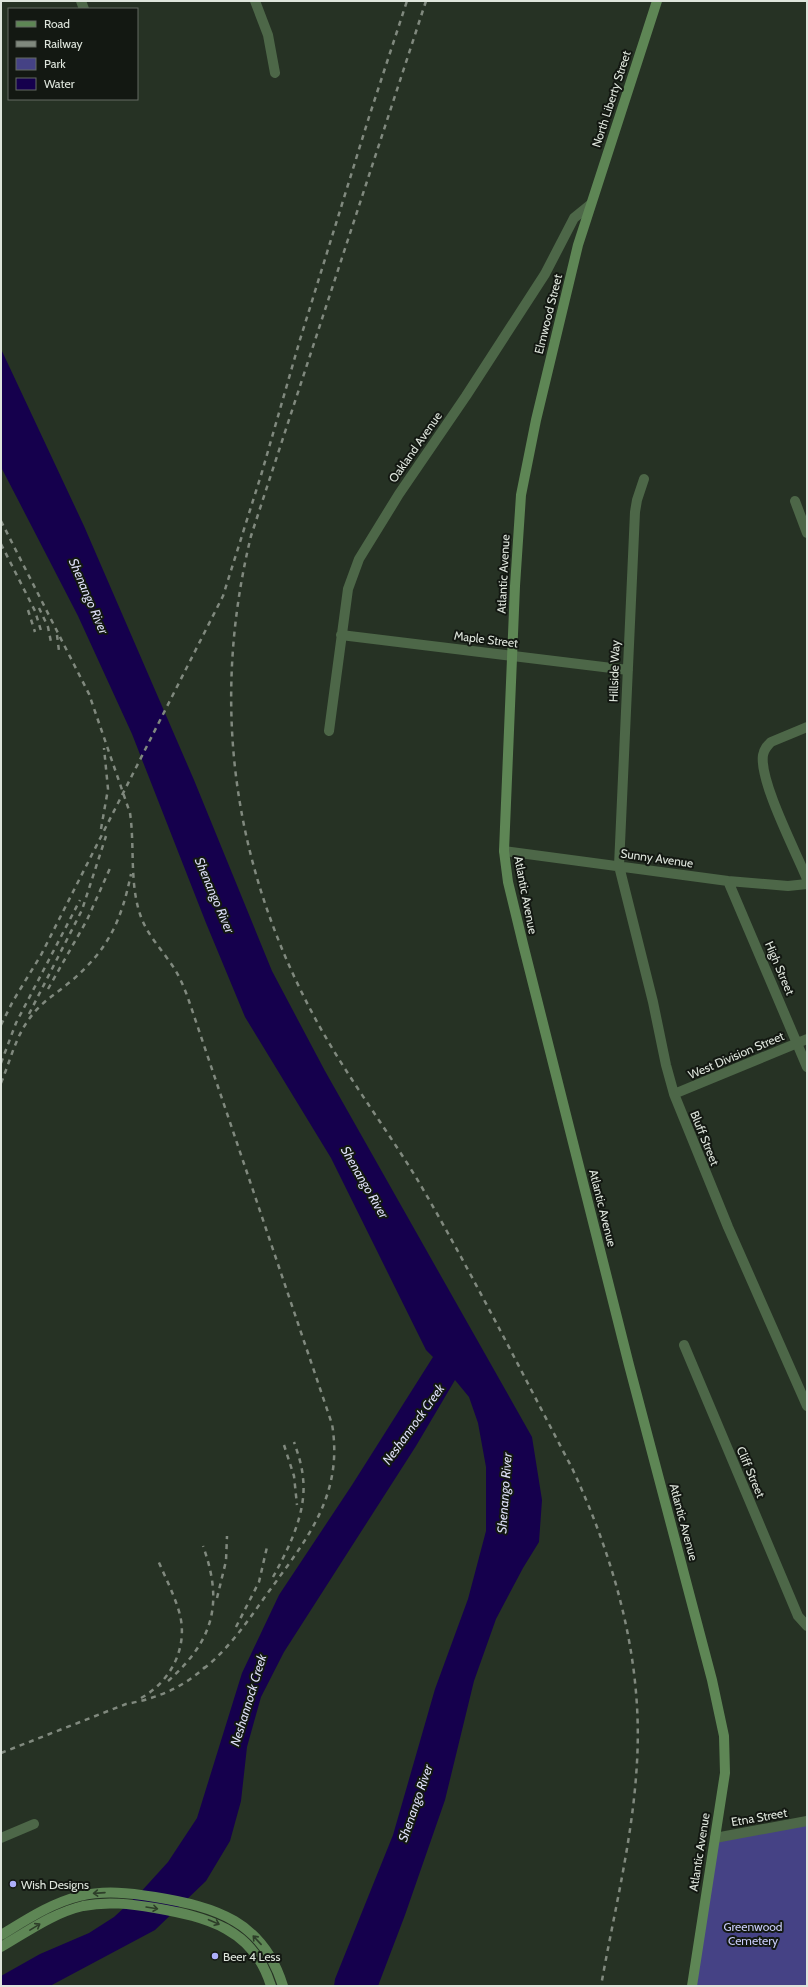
<svg xmlns="http://www.w3.org/2000/svg" width="808" height="1987" font-family="Cabin,sans-serif">
	<rect width="100%" height="100%" fill="#263224"/>
	<path fill="#454285" d="M807,1821V1986H691L715,1838Z"/>
	<path fill="#15004d" d="M1,349L84,526L194,780L272,971L325,1071L532,1437L542,1500L539,1542L523,1568L496,1619L474,1681L445,1800L405,1915L378,1986H334L335,1979L393,1835L435,1689L468,1599L486,1531V1467L478,1423L469,1397L455,1380L416,1446L284,1652L261,1697L247,1747L241,1801L230,1841L206,1881L155,1930L50,1986H1V1976L40,1954L89,1933L114,1917L138,1895L168,1862L197,1818L242,1673L279,1595L352,1485L433,1357L426,1350L331,1158L245,1017L206,923L132,734L78,616L1,467Z"/>
	<g fill="none" stroke-linecap="round" stroke-linejoin="round">
		<path stroke="#4d6748" stroke-width="10" d="M81,1L84,9
			M255,1L268,35L275,73
			M644,479L637,500L635,512L619,866L653,1002L666,1065L674,1094L728,1227L807,1406
			M795,501L807,533
			M341,635L628,670
			M807,727L771,742C767,746 764,749 763,755C759,781 796,852 807,879
			M329,731L348,589L359,559L399,494L466,396L545,274L574,218L590,205
			M504,851L728,881L788,886L807,884
			M728,881L807,1067
			M674,1094L807,1039
			M684,1345L798,1616L807,1626
			M1,1838L34,1824
			M715,1838L807,1821"/>
		<path stroke="#5e8655" stroke-width="10" d="M657,1L578,245L536,420L521,495L515,586L504,851L508,882L523,944L629,1365L712,1680L724,1736L725,1773L692,1986
			M1,1935C26,1920 51,1903 80,1896C105,1890 130,1893 155,1897C216,1907 263,1921 283,1986
			M1,1947C27,1932 53,1913 83,1906C107,1901 131,1904 155,1908C207,1917 254,1929 271,1986"/>
		<path stroke="#80897e" stroke-width="2.5" stroke-dasharray="5 5" stroke-linecap="butt" d="M426,1L251,536C210,705 233,867 316,1020C347,1077 387,1129 420,1184C474,1277 522,1373 572,1468C615,1560 643,1660 637,1762C633,1838 614,1912 601,1986
			M1,521L89,694L130,813C135,847 129,884 141,917C148,936 163,951 174,968C181,979 186,992 190,1004L332,1424C344,1496 306,1540 267,1594C247,1622 229,1649 202,1670
			M1,544L35,611L42,634
			M39,608L48,627L51,642
			M28,610L35,632
			M57,635L59,651
			M101,829L108,789L104,748
			M48,989L87,920L111,866
			M29,1014L82,910L106,836
			M1,1025L13,1001L41,955L223,596L262,472L299,343L369,117L407,1
			M1,1063L16,1023L80,900
			M1,1083C11,1059 16,1034 33,1014C43,1001 57,993 70,982C108,950 121,922 131,874
			M284,1445L294,1476L297,1505
			M273,1577C289,1548 307,1512 303,1478C302,1465 298,1454 294,1442
			M217,1598L226,1561L227,1536
			M236,1627L259,1582L267,1547
			M168,1681C213,1641 224,1604 203,1546
			M141,1698C170,1682 188,1649 180,1615C175,1596 165,1577 157,1558
			M1,1753L126,1704C155,1699 183,1688 205,1667"/>
	</g>
	<defs><path id="oneway-shaft" d="M-6 0H5M1.5-3L5.5 0L1.5 3" fill="none" stroke-width="1.6" stroke-linecap="round" stroke-linejoin="round"/></defs>
	<g stroke="#2d3e29">
		<use href="#oneway-shaft" transform="translate(99 1893) rotate(176)"/>
		<use href="#oneway-shaft" transform="translate(152 1908) rotate(9)"/>
		<use href="#oneway-shaft" transform="translate(214 1922) rotate(23)"/>
		<use href="#oneway-shaft" transform="translate(35 1927) rotate(-31)"/>
		<use href="#oneway-shaft" transform="translate(257 1940) rotate(-133)"/>
	</g>
	<g fill="#adaffb" stroke="#131812" stroke-width="1.5">
		<circle cx="13" cy="1884" r="4"/>
		<circle cx="215" cy="1956" r="4"/>
	</g>
	<g text-anchor="middle" dominant-baseline="central" stroke-width="4" stroke-linejoin="round" paint-order="stroke">
		<g font-size="12" fill="#dee5dc" stroke="#131812">
			<text transform="translate(611 99) rotate(-72)">North Liberty Street</text>
			<text transform="translate(548 314) rotate(-76)">Elmwood Street</text>
			<text transform="translate(415 447) rotate(-55)">Oakland Avenue</text>
			<text transform="translate(503 574) rotate(-87)">Atlantic Avenue</text>
			<text transform="translate(486 639) rotate(7)">Maple Street</text>
			<text transform="translate(614 671) rotate(-88)">Hillside Way</text>
			<text transform="translate(657 858) rotate(8)">Sunny Avenue</text>
			<text transform="translate(526 895) rotate(79)">Atlantic Avenue</text>
			<text transform="translate(780 968) rotate(67)">High Street</text>
			<text transform="translate(736 1055) rotate(-23)">West Division Street</text>
			<text transform="translate(705 1138) rotate(68)">Bluff Street</text>
			<text transform="translate(603 1208) rotate(76)">Atlantic Avenue</text>
			<text transform="translate(751 1472) rotate(67)">Cliff Street</text>
			<text transform="translate(684 1522) rotate(75)">Atlantic Avenue</text>
			<text transform="translate(759 1817) rotate(-10)">Etna Street</text>
			<text transform="translate(699 1852) rotate(-81)">Atlantic Avenue</text>
		</g>
		<g font-size="12" fill="#dee5dc" stroke="#131812" text-anchor="start">
			<text x="21" y="1884">Wish Designs</text>
			<text x="223" y="1956">Beer 4 Less</text>
		</g>
		<g font-size="12" fill="#c9ccf9" stroke="#131812">
			<text x="753" y="1926">Greenwood<tspan x="753" dy="14">Cemetery</tspan></text>
		</g>
		<g font-size="13" font-style="italic" fill="#dcdef5" stroke="#131812">
			<text transform="translate(89 596) rotate(67)">Shenango River</text>
			<text transform="translate(215 895) rotate(67)">Shenango River</text>
			<text transform="translate(365 1182) rotate(60)">Shenango River</text>
			<text transform="translate(413 1424) rotate(-54)">Neshannock Creek</text>
			<text transform="translate(504 1493) rotate(-86)">Shenango River</text>
			<text transform="translate(248 1700) rotate(-73)">Neshannock Creek</text>
			<text transform="translate(415 1803) rotate(-71)">Shenango River</text>
		</g>
	</g>
	<rect width="808" height="1987" fill="none" stroke="#dee5dc" stroke-width="4"/>
	<rect x="8" y="8" width="130" height="92" fill="#131812" stroke="#646a63"/>
	<rect x="16" y="21" width="20" height="6" fill="#5e8655" stroke="#646a63"/>
	<text x="44" y="28" font-size="12" fill="#dee5dc">Road</text>
	<rect x="16" y="41" width="20" height="6" fill="#80897e" stroke="#646a63"/>
	<text x="44" y="48" font-size="12" fill="#dee5dc">Railway</text>
	<rect x="16" y="58" width="20" height="12" fill="#454285" stroke="#646a63"/>
	<text x="44" y="68" font-size="12" fill="#dee5dc">Park</text>
	<rect x="16" y="78" width="20" height="12" fill="#15004d" stroke="#646a63"/>
	<text x="44" y="88" font-size="12" fill="#dee5dc">Water</text>
</svg>
